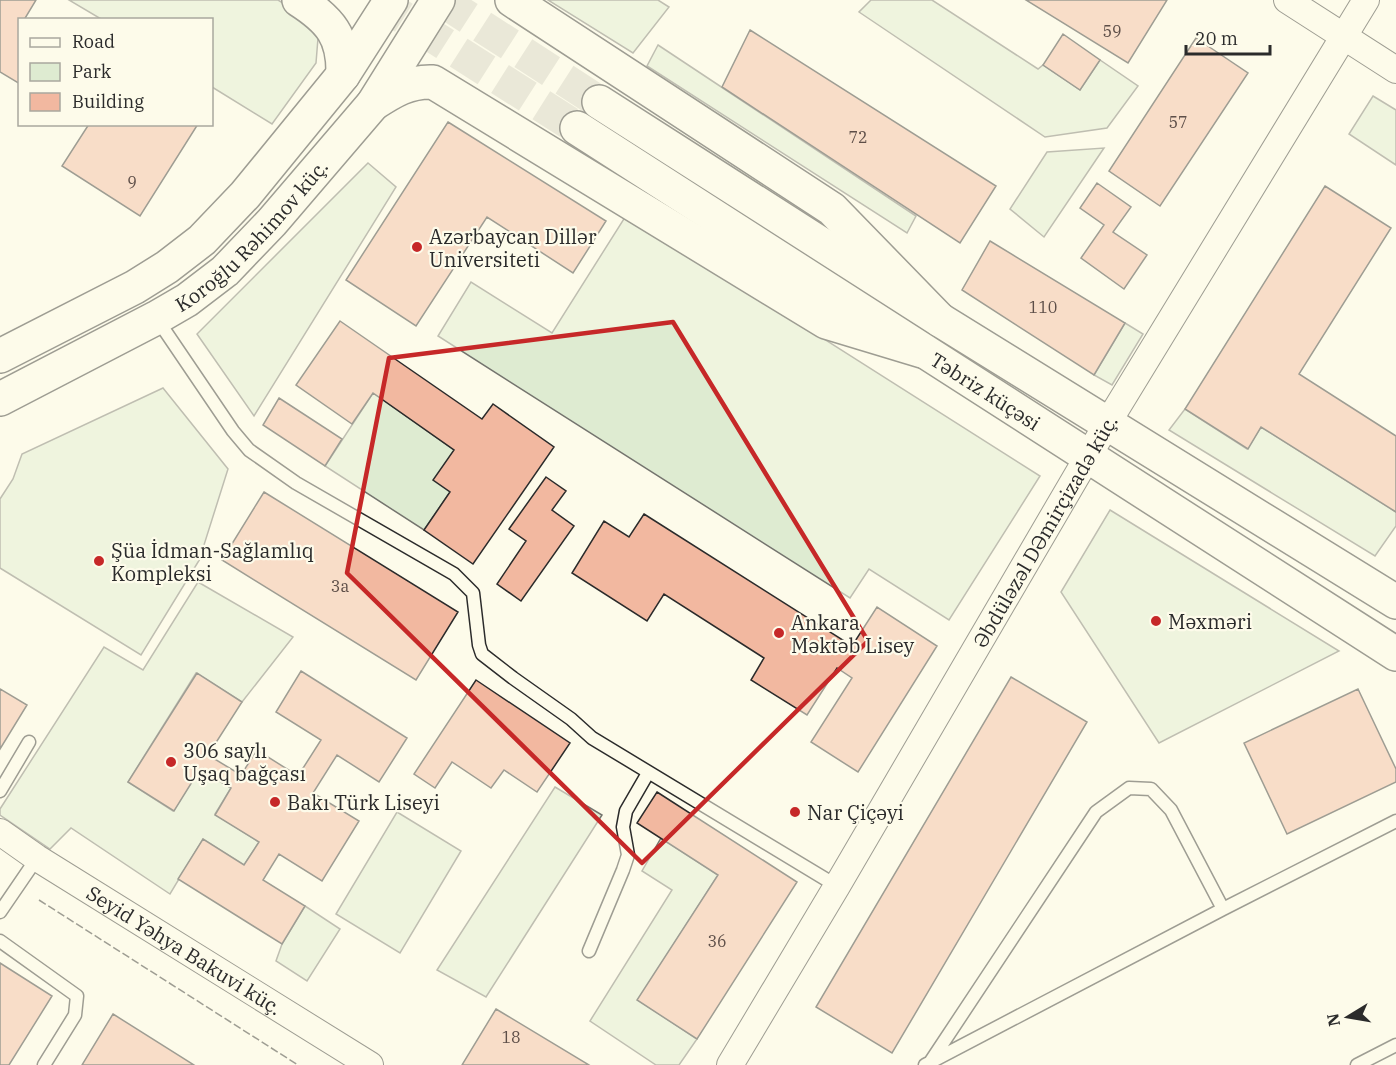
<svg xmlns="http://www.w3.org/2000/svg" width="1396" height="1065" font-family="'IBM Plex Serif',serif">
	<rect width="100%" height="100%" fill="#fdfbea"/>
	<path fill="#deebd1" stroke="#74746e" stroke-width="1.5" d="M69,0H278L306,17L318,38L316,63L272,124L212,87V20L101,19Z
		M548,0H658L669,7L633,53Z
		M871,0H932L1038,69L1043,65L1080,90L1100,60L1138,86L1107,128L1045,137L859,12Z
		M658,45L916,216L907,233L647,66Z
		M1373,96L1396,110V165L1349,134Z
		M1104,148L1044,237L1010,209L1047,152Z
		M368,163L396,187L254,416L197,334Z
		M627,214L1040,476L949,620L869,569L850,598L438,336L471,282L552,333Z
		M1125,323L1143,334L1112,385L1094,375Z
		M163,388L228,469L203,548V554L141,655L0,568V499L13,479L22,454Z
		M373,393L454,450L450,492L424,530L325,466Z
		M1185,409L1247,449L1261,427L1396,512V526L1375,556L1169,430Z
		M1110,510L1339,651L1159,743L1061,592Z
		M198,582L293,637L242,702L196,673L128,782L173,811L200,769L231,788L215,814L259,842L244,865L203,839L170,894L71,828L50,849L0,815V809L104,647L143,670Z
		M555,787L602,815L486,997L437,970Z
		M397,812L461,851L400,953L336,914Z
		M661,838L718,875L638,1000L697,1039L679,1065H656L590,1021L672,890L642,871Z
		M305,906L340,929L307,981L276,961L282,944Z"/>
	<path fill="#f2b8a0" stroke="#2b2b2b" stroke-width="1.5" d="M0,0H36L24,20H20V84L0,72Z
		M1026,0H1167L1128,63Z
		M750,30L996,186L960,243L722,87Z
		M1063,34L1100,60L1080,90L1043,65Z
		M1196,38L1248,73L1160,206L1109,171Z
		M448,122L606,221L573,273L487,217L416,326L346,280Z
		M89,124H198L140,216L62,166Z
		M1097,183L1131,207L1113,232L1147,255L1124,289L1081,258L1104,225L1080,208Z
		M1325,186L1391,228L1299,374L1396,436V512L1261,427L1248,449L1185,409Z
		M990,241L1125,323L1094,375L962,290Z
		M340,321L482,419L493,404L554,447L473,564L424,530L450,492L433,480L454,450L373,393L352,424L296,385Z
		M279,398L342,439L325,466L263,425Z
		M546,477L566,491L552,510L574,526L521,601L497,584L526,541L509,529Z
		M264,492L458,612L416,680L222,560Z
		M644,514L852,646L877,607L937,646L858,772L811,742L852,678L837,668L807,715L751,680L764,658L664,594L647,621L572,573L604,521L629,537Z
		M301,671L407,738L379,782L337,755L313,793L359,821L322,881L279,854L263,880L305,906L282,944L178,879L203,839L244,865L259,842L215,815L231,788L200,769L174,811L128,782L197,673L242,702L208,755L241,775L257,750L298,776L321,740L276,712Z
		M1011,677L1087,722L892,1053L816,1007Z
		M476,680L570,743L537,792L504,770L491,788L452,762L435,788L414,774Z
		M0,689L27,705L0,749Z
		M1358,689L1396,769V782L1287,834L1244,743Z
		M657,792L797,882L697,1039L637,1000L718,875L637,823Z
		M0,963L52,996L9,1065H0Z
		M496,1009L589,1065H462Z
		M113,1014L194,1065H82Z"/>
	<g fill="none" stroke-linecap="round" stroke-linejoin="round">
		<path stroke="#d3d1c4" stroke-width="33" stroke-dasharray="33 16" stroke-linecap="butt" d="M376,0L577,128
			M441,0L599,102"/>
		<g stroke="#2b2b2b" stroke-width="15">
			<path id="service" d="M157,319L233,431L249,450L296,483L454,574L473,593L479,645L482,654L513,678L571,719L592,738L837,886
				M0,791L29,742
				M0,912L37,858
				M0,941L77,996L75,1015L44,1065
				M589,951L623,870L628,855L623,827L626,811L648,773
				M931,1061L1096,812L1129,788L1151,789L1171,810L1223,909
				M925,1065L1223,909L1396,821
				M1357,1065L1396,1045"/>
		</g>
		<g stroke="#2b2b2b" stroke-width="28">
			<g id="minor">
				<path d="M1287,0L1396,70"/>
				<path id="s1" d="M0,832L37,858L370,1065"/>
				<path id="s2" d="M730,1065L837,886L1107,424L1366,0"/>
			</g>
		</g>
		<g stroke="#2b2b2b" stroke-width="36">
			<g id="secondary">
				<path d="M599,102L940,320L1396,602"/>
				<path id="s3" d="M577,128C849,304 1123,478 1396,654"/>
			</g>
		</g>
		<g stroke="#2b2b2b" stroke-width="36">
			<g id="primary">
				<path d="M299,0C330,20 344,36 343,75"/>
				<path d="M512,0L832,209L940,320"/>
				<path d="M373,104C393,91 409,81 433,82L826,322L922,351"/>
				<path d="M0,356L135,287L167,267L202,240L245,195L343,75L391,0"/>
				<path id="s4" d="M0,399L156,318L187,300L225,271L272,222L373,104L438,0"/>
			</g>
		</g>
		<use href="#service" stroke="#fdfbea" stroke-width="12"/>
		<use href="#minor" stroke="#fdfbea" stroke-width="26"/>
		<use href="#secondary" stroke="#fdfbea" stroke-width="33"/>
		<use href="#primary" stroke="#fdfbea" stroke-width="33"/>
		<path stroke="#2b2b2b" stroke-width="1.5" stroke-dasharray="8 3" stroke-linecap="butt" d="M39,900L298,1065"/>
	</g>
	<path d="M0 0H1396V1065H0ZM673,322L868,641L642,863L347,573L389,358Z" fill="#fdfbea" fill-opacity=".55" fill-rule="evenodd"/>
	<path fill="none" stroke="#c62828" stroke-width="4.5" stroke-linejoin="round" d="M673,322L868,641L642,863L347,573L389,358Z"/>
	<g fill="#c62828" stroke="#fdfbea" stroke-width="2">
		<circle cx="417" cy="247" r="6"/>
		<circle cx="99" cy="561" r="6"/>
		<circle cx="1156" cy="621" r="6"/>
		<circle cx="779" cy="633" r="6"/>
		<circle cx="171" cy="762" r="6"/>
		<circle cx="275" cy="802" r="6"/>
		<circle cx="795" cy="812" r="6"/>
	</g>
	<g text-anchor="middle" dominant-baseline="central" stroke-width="4.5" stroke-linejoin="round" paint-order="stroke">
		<g font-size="16" fill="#5d4e48">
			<text x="1112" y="31">59</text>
			<text x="1178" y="122">57</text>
			<text x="858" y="137">72</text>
			<text x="132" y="182">9</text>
			<text x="1043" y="307">110</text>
			<text x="340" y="586">3a</text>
			<text x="717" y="941">36</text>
			<text x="511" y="1037">18</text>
		</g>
		<g font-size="20" fill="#2b2b2b" stroke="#fdfbea">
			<text stroke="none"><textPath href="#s4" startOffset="303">Koroğlu Rəhimov küç.</textPath></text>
			<text stroke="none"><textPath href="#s3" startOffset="486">Təbriz küçəsi</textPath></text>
			<text stroke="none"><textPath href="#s2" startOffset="620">Əbdüləzəl DƏmirçizadə küç.</textPath></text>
			<text stroke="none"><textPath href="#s1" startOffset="219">Seyid Yəhya Bakuvi küç.</textPath></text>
		</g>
		<g font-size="20" fill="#2b2b2b" stroke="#fdfbea" text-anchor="start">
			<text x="429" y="236">Azərbaycan Dillər<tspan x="429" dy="23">Universiteti</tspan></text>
			<text x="111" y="550">Şüa İdman-Sağlamlıq<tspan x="111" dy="23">Kompleksi</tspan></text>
			<text x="1168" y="621">Məxməri</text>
			<text x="791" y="622">Ankara<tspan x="791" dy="23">Məktəb Lisey</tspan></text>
			<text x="183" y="750">306 saylı<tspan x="183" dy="23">Uşaq bağçası</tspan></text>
			<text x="287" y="802">Bakı Türk Liseyi</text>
			<text x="807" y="812">Nar Çiçəyi</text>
		</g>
	</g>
	<rect x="18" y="18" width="195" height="108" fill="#fdfbea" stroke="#a9a89e" stroke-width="1.5"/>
	<rect x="30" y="38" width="30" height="9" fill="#fdfbea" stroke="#a9a89e" stroke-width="1.5"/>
	<text x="72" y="48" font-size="18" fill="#2b2b2b">Road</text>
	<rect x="30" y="63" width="30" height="18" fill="#deebd1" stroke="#a9a89e" stroke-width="1.5"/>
	<text x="72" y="78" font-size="18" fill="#2b2b2b">Park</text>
	<rect x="30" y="93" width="30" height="18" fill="#f2b8a0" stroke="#a9a89e" stroke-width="1.5"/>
	<text x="72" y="108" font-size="18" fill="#2b2b2b">Building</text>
	<g transform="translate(1348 1017) rotate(259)" stroke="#fdfbea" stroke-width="4.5" paint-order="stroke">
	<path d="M0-4.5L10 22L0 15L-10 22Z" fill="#2b2b2b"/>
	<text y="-9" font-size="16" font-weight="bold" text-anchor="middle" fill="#2b2b2b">N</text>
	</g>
	<path d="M1186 45v9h84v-9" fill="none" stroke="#2b2b2b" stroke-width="3"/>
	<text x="1195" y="45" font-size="18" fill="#2b2b2b" stroke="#fdfbea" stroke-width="4.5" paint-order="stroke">20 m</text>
</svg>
